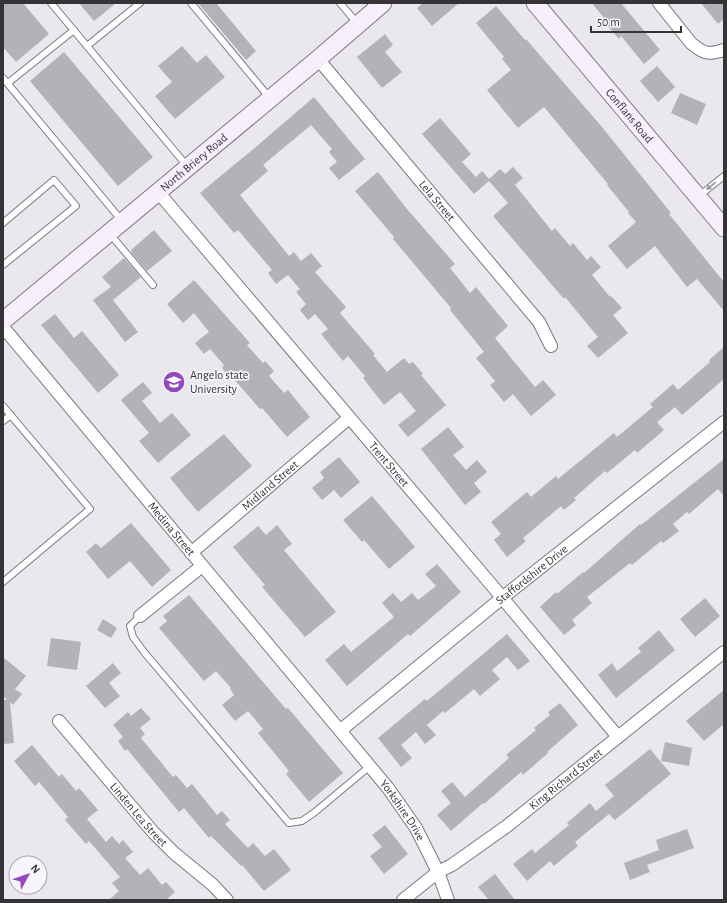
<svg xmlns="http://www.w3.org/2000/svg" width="727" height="903" font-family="'Alegreya Sans',sans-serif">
	<rect width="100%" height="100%" fill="#ebe7ee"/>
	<path fill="#b5b1b8" d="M3,3H23L49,34L16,62L3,47Z
		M79,3H116L94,21Z
		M198,3H216L256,51L246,60Z
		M423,3H459L432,26L417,8Z
		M592,3H621L660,50L644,64L621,36L619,39L603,20L604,18Z
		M701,3H724V19L718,24Z
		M496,6L525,40L526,39L602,127L671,213L669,214L724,282V311L697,279L687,287L655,246L627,269L608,246L636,222L628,213L629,212L607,185L608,184L544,107L518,128L487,90L511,70L502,59L504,57L476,23Z
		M385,34L393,45L385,52L402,72L382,88L357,57Z
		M182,46L197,63L206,55L225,77L175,119L155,96L172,82L158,66Z
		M64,52L153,157L118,186L30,81Z
		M657,66L675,87L658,102L640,81Z
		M680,93L706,104L697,125L671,113Z
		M314,97L365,159L339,180L329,168L337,162L329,152L332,149L311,125L263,165L268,171L240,195L289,256L294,252L301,261L311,253L322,266L315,272L346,307L340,313L375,354L373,355L387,372L404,358L409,364L413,362L423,374L421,375L446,405L408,437L398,425L416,411L400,392L384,405L363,378L365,376L348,356L343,361L321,334L328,329L315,314L308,320L300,310L306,304L296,292L300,289L288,275L276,284L268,273L272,270L238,230L234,233L200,193L251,151Z
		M440,118L471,154L462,162L476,177L482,171L489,179L500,169L505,174L513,167L523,178L515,185L552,231L555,228L570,246L573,243L587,260L591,256L601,267L592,275L610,297L611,296L622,308L613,315L628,333L598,358L587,346L598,337L565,297L564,299L493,216L508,203L489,181L474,194L422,134Z
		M378,172L407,209L455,264L450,268L470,293L476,287L508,326L495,338L512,359L535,387L543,380L556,395L531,416L513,394L504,402L490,385L495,381L476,358L484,352L450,310L451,308L393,239L394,237L355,191Z
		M154,230L172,251L147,271L131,252L132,251L131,250Z
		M124,258L141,277L113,300L138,332L125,342L93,300L111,287L102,277Z
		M194,280L250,343L247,345L263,363L265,361L274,371L269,376L284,393L288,390L310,417L287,437L262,408L260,409L233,378L232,380L222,368L224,365L210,349L204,354L195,343L209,332L194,313L183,323L167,304Z
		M55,314L74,338L82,331L119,375L98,393L41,325Z
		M724,347V379L682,415L675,407L657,422L664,430L637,453L635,450L607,473L605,471L574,498L576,500L564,510L561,506L523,538L526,541L507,557L494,540L501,534L491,522L527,492L531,497L556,476L558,479L614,433L617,437L653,407L650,404L673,384L678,390L710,362L709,360Z
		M143,382L152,393L142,401L160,423L172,413L191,435L158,463L139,441L149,433L121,400Z
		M448,427L464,447L453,455L466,470L477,460L487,472L474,483L481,492L465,505L421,449Z
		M224,434L252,466L198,512L170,478Z
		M339,457L360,482L341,498L334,490L322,500L312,488L324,478L320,472Z
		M724,459V496L718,489L689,514L687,512L673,524L679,531L663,543L661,541L632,565L630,563L587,597L592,603L572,620L576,625L564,635L540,607L556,592L557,594L583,572L584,573L640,524L641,525Z
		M372,496L415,547L389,569L364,540L362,542L343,520Z
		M131,523L171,570L152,587L130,561L108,579L86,552L96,543L101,548Z
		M277,525L292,544L284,550L336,612L305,637L262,587L265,585L233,547L258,526L266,535Z
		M437,564L461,592L410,636L408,634L347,686L325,660L344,644L351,652L394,617L382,603L393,593L401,602L412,593L418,600L436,586L425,574Z
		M189,595L286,709L288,708L343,773L309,802L286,774L289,771L258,733L263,729L248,711L235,721L222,705L234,695L230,689L231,688L216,671L204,681L159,628L167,621L163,616Z
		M705,598L720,616L695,637L680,619Z
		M103,619L117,628L111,638L97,630Z
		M659,630L675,650L616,698L598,675L612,663L617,671L641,652L638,648Z
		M507,634L530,661L518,670L507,657L492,670L500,679L480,696L474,689L445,713L443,711L427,725L436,735L425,744L416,732L401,745L412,758L401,767L378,738L425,699L427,701Z
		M51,638L81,642L77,670L47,666Z
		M3,657L26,676L15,689L22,694L13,705L10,702L14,743L3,744V700H7L3,696Z
		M113,663L121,673L109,683L120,696L105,708L86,686Z
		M724,690V724L704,741L686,721Z
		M560,703L578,725L547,752L548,753L523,775L521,772L484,804L483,803L451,831L437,815L451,803L441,791L452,782L465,797L509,758L506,755L536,730L534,728L550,715L548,712Z
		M141,708L151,719L140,728L145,734L141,738L173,777L176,775L187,788L192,784L217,815L222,811L230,820L225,824L248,848L253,843L265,856L274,849L291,870L264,891L242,865L241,866L211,836L209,838L184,808L179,812L127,749L125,751L118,741L123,737L113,725L128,712L131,716Z
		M665,742L692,748L689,766L661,761Z
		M32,745L59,777L62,774L76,791L79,788L98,810L87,819L106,842L112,836L119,844L123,840L133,852L125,858L140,875L148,868L162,885L166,882L175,892L166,900H109L119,891L112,883L120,877L89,841L86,844L65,820L68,817L39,782L35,786L14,761Z
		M650,749L671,774L615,820L609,814L575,842L578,846L554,866L550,861L527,881L513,864L532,849L535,853L569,825L567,823L590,803L596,811L614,796L605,785Z
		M385,825L408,854L384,874L370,856L382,847L372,835Z
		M687,829L694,848L647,865L650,872L630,880L624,863L659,850L656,840Z
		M495,874L508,891L515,900H489L478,887Z"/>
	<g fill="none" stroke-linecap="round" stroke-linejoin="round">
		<g stroke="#7c787f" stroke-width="8">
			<path id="lane" d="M51,3L187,166
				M191,3L269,97
				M340,3L357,23
				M87,46L140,3
				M3,78L122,221
				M8,83L74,30
				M699,196L724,176
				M3,223L54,180L76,206L3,265
				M110,234L153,285
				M3,406L90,509L3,582
				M3,421L11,415
				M140,616L130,626L133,637L144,652L289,823L302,821L315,812L370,766"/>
		</g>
		<g stroke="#7c787f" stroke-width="14">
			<g id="street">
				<path d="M659,3L691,43C704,54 708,55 724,50"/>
				<path id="s1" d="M318,59L539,322L551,346"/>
				<path id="s2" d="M158,192L495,589L618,737"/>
				<path id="s3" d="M3,327L388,788L416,828L438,872L448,900"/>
				<path id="s4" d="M191,553L349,418"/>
				<path d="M140,616L202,566"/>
				<path id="s5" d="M59,721L153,832L174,853L213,885L227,900"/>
				<path id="s6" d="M341,730L502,598L724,422"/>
				<path id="s7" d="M403,900L438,872L452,865L507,826L724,652"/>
			</g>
		</g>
		<g stroke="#7c787f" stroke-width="19">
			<g id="secondary">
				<path id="s8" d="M535,3L724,228"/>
				<path id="s9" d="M3,321L318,59L383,3"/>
			</g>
		</g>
		<use href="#lane" stroke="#fff" stroke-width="6"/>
		<use href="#street" stroke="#fff" stroke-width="12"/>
		<use href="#secondary" stroke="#f7effc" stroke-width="17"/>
	</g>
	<defs><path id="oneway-solid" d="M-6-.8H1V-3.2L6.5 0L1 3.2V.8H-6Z"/></defs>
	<use fill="#9a999a" href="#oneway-solid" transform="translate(711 186) rotate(141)"/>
	<defs>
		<g id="university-disc" transform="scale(1.15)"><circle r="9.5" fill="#9349bc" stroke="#f8f4fc"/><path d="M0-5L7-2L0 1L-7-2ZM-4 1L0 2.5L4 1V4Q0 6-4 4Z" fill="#fff"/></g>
	</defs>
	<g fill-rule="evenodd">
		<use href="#university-disc" x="174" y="382"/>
	</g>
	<g text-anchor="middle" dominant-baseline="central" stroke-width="3.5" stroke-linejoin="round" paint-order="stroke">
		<g font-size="12" fill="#353336" stroke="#f8f4fc">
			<text stroke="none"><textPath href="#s8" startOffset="147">Conflans Road</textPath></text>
			<text stroke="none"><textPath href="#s9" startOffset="248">North Briery Road</textPath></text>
			<text stroke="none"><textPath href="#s1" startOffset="185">Lela Street</textPath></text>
			<text stroke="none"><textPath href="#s2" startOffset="357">Trent Street</textPath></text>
			<text stroke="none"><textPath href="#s4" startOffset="104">Midland Street</textPath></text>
			<text stroke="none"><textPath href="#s3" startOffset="263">Medina Street</textPath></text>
			<text stroke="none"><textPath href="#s6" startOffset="246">Staffordshire Drive</textPath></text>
			<text stroke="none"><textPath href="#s7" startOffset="203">King Richard Street</textPath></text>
			<text stroke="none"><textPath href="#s3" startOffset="627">Yorkshire Drive</textPath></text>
			<text stroke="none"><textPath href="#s5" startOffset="123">Linden Lea Street</textPath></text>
		</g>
		<g font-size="12" fill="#353336" stroke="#f8f4fc" text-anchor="start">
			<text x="190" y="375">Angelo state<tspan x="190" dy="14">University</tspan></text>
		</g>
	</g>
	<rect width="727" height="903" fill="none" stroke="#353336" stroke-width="8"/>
	<g transform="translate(28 875) rotate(50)"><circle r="19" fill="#f8f4fc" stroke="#aaa7ad"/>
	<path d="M0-3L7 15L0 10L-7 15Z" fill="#9349bc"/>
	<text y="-6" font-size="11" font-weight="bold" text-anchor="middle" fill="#353336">N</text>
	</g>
	<path d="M591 26v6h90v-6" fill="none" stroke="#353336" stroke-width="2"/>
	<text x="597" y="26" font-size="12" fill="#353336" stroke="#f8f4fc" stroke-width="3" paint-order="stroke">50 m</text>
</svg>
